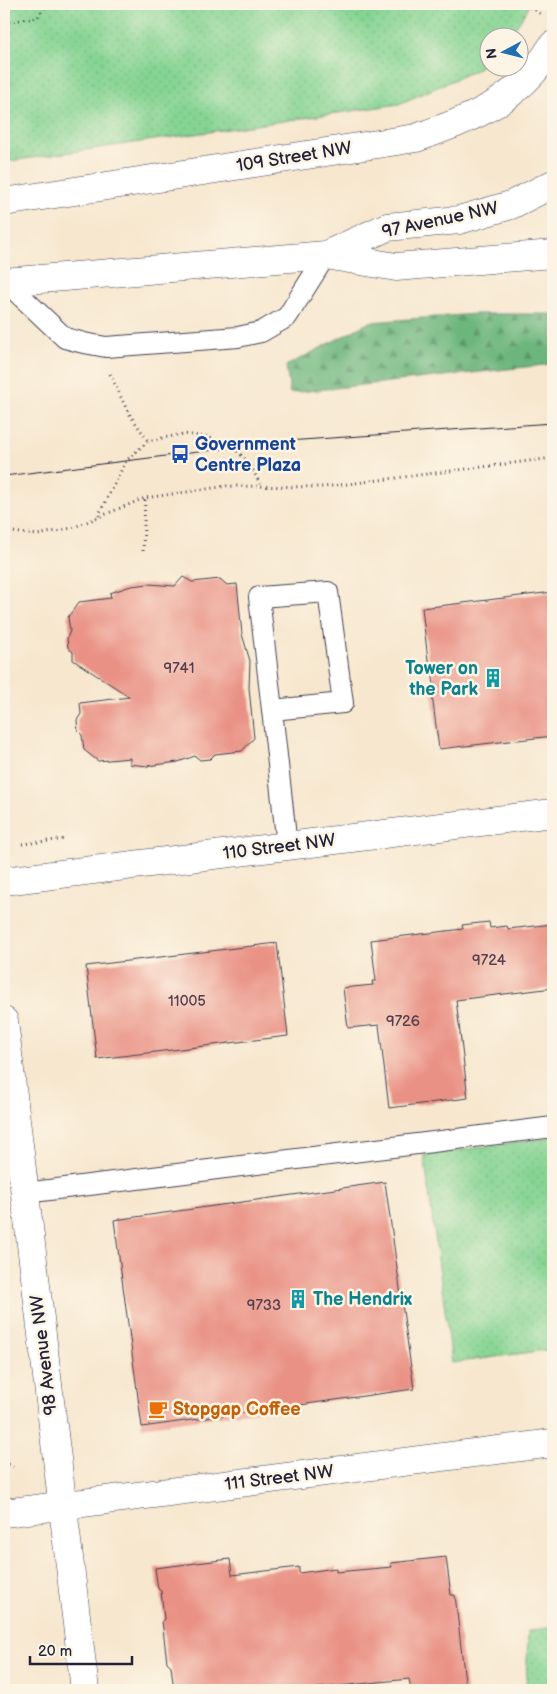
<svg xmlns="http://www.w3.org/2000/svg" width="557" height="1694" font-family="'Balsamiq Sans',sans-serif">
	<defs>
		<pattern id="forest-firs" width="22" height="20" patternUnits="userSpaceOnUse" patternTransform="scale(1.25)"><rect width="22" height="20" fill="#6cb67d"/><path d="M5 1l3.5 6h-7zM16 11l3.5 6h-7z" fill="#589468"/></pattern>
		<pattern id="park-dots" width="8" height="8" patternUnits="userSpaceOnUse" patternTransform="scale(1.25)"><rect width="8" height="8" fill="#85d493"/><path d="M2 2h.1M6 6h.1" fill="none" stroke="#73b680" stroke-width="1.8" stroke-linecap="round"/></pattern>
	</defs>
	<rect width="100%" height="100%" fill="#fcf5e5"/>
	<filter id="ink" filterUnits="userSpaceOnUse"><feTurbulence type="fractalNoise" baseFrequency=".02" numOctaves="2"/><feDisplacementMap in="SourceGraphic" scale="10" xChannelSelector="R" yChannelSelector="G"/><feConvolveMatrix kernelMatrix="1 2 1 2 8 2 1 2 1" color-interpolation-filters="sRGB"/></filter>
	<filter id="wash" filterUnits="userSpaceOnUse"><feTurbulence type="fractalNoise" baseFrequency=".0096" numOctaves="4" result="noise"/><feDisplacementMap in="SourceGraphic" scale="20" xChannelSelector="R" yChannelSelector="G"/><feGaussianBlur stdDeviation="1.12" result="paint"/><feColorMatrix in="noise" values="0 0 0 0 0 0 0 0 0 0 0 0 0 0 0 0 0 1.4 0 .05"/><feComposite in="paint" operator="in"/></filter>
	<g filter="url(#wash)">
		<rect width="100%" height="100%" fill="#f7e7cf"/>
		<path fill="url(#forest-firs)" stroke="#476c5c" d="M475,314H553V364L290,393L286,366L370,322Z"/>
		<path fill="url(#park-dots)" stroke="#547b67" d="M4,4H530L510,37L490,38L489,58L476,70L399,104L4,162Z
			M553,1137V1349L452,1363L424,1155Z
			M553,1627V1690H526L528,1631Z"/>
		<g id="blocks">
			<path fill="#e99184" d="M183,577L192,582L220,579L227,585L237,584L242,634L250,661L249,688L254,738L242,751L215,754L210,759L200,760L195,756L178,762L147,766L130,764V758L98,761L84,750L82,735L78,731L77,720L81,714L80,703L130,697L73,660V652L68,648L67,638L70,631L68,617L79,602L111,598L110,593L131,586L149,584L175,586Z
				M553,592V736L439,749L432,695L435,693L431,662L428,660L422,608Z
				M489,922L490,928L507,926L508,929L553,924V988L456,1000L468,1098L389,1108L379,1025L348,1028L343,988L373,985L372,981H376L371,940L463,929L462,925Z
				M277,943L288,1036L97,1059L86,966Z
				M385,1182L414,1389L142,1427L114,1220Z
				M446,1557L451,1595H455L466,1690H411L409,1679L300,1690H174L171,1666L167,1662L162,1621L164,1619L161,1591L158,1589L155,1568L230,1559L232,1575L299,1567V1573L336,1568V1572L392,1567L391,1563Z"/>
		</g>
	</g>
	<g filter="url(#ink)">
		<use href="#blocks" fill-opacity="0" stroke="#424051" stroke-width="1"/>
		<g fill="none" stroke-linecap="round" stroke-linejoin="round">
			<g stroke="#424051" stroke-width="22">
				<path id="service" d="M6,282L65,338L84,343L106,347L238,337L261,332L287,317L326,255
					M272,710L259,597L328,592L343,703L272,710L287,846
					M25,1193L553,1127"/>
			</g>
			<g stroke="#424051" stroke-width="29">
				<path id="minor" d="M4,1021L85,1690"/>
			</g>
			<g stroke="#424051" stroke-width="29">
				<path id="tertiary" d="M4,881L553,813
					M4,1513L553,1443"/>
			</g>
			<g stroke="#424051" stroke-width="29">
				<path id="secondary" d="M4,202L416,138C475,117 519,101 553,45
					M326,255L387,227L459,220L511,205L553,184
					M4,282L326,255L396,267L553,254"/>
			</g>
			<path stroke="#424051" stroke-width="3" stroke-dasharray="1 4" stroke-linecap="butt" d="M527,4L542,15
				M4,22L37,18L47,4
				M110,374L128,412L148,441
				M98,516L126,461L148,441L183,434L208,437L234,448L250,464L261,486
				M4,531L37,535L72,528L145,498L227,486L324,487L553,458
				M143,551L145,498
				M22,844L66,839
				M4,1462L13,1467"/>
			<use href="#service" stroke="#fff" stroke-width="20"/>
			<use href="#minor" stroke="#fff" stroke-width="28"/>
			<use href="#tertiary" stroke="#fff" stroke-width="28"/>
			<use href="#secondary" stroke="#fff" stroke-width="28"/>
			<path stroke="#22223b" stroke-width="1" d="M4,476L287,441L553,423"/>
		</g>
	</g>
	<defs>
		<g id="bus-bare" transform="scale(1.5)"><path d="M-5-6H5V4H4V6H2V4H-2V6H-4V4H-5ZM-3.5-4V0h7V-4ZM-3.5 1.2v1.5H-2V1.2ZM2 1.2v1.5H3.5V1.2Z" fill="#1a4fb4" stroke="#fcf5e5" stroke-width="2.5" paint-order="stroke"/></g>
		<g id="building-bare" transform="scale(1.5)"><path d="M-4-6H4V6H1V3H-1V6H-4ZM-2.5-4.3h1.7v1.8h-1.7ZM.8-4.3h1.7v1.8H.8ZM-2.5-1h1.7V.8h-1.7ZM.8-1h1.7V.8H.8Z" fill="#0f9aa8" stroke="#fcf5e5" stroke-width="2.5" paint-order="stroke"/></g>
		<g id="cafe-bare" transform="scale(1.5)"><path d="M-5.5-4.5H6V0H3Q3 3.5 0 3.5H-2.5Q-5.5 3.5-5.5 0ZM3-3.2v2h1.7v-2ZM-6 4.5H4V6H-6Z" fill="#e8710a" stroke="#fcf5e5" stroke-width="2.5" paint-order="stroke"/></g>
	</defs>
	<g fill-rule="evenodd">
		<use href="#bus-bare" x="180" y="454"/>
		<use href="#building-bare" x="493" y="678"/>
		<use href="#building-bare" x="298" y="1299"/>
		<use href="#cafe-bare" x="158" y="1409"/>
	</g>
	<g text-anchor="middle" dominant-baseline="central" stroke-width="5" stroke-linejoin="round" paint-order="stroke">
		<g font-size="15" fill="#543e4d">
			<text x="179" y="668">9741</text>
			<text x="489" y="960">9724</text>
			<text x="187" y="1001">11005</text>
			<text x="403" y="1021">9726</text>
			<text x="264" y="1305">9733</text>
		</g>
		<g font-size="18" fill="#22223b" stroke="#fcf5e5">
			<text transform="translate(294 157) rotate(-9)">109 Street NW</text>
			<text transform="translate(440 220) rotate(-12)">97 Avenue NW</text>
			<text transform="translate(279 847) rotate(-7)">110 Street NW</text>
			<text transform="translate(44 1355) rotate(-97)">98 Avenue NW</text>
			<text transform="translate(279 1478) rotate(-7)">111 Street NW</text>
		</g>
		<g font-size="18" font-weight="bold" fill="#164399" stroke="#fcf5e5" text-anchor="start">
			<text x="195" y="444">Government<tspan x="195" dy="21">Centre Plaza</tspan></text>
		</g>
		<g font-size="18" font-weight="bold" fill="#0d838f" stroke="#fcf5e5" text-anchor="end">
			<text x="478" y="668">Tower on<tspan x="478" dy="21">the Park</tspan></text>
			<text x="313" y="1299" text-anchor="start">The Hendrix</text>
		</g>
		<g font-size="18" font-weight="bold" fill="#c56008" stroke="#fcf5e5" text-anchor="start">
			<text x="173" y="1409">Stopgap Coffee</text>
		</g>
	</g>
	<rect width="557" height="1694" fill="none" stroke="#fcf5e5" stroke-width="20"/>
	<g transform="translate(504 52) rotate(263)"><circle r="24" fill="#fcf5e5" stroke="#a5a1a1"/>
	<path d="M0-4L9 19L0 12L-9 19Z" fill="#1f6fb2"/>
	<text y="-8" font-size="14" font-weight="bold" text-anchor="middle" fill="#22223b">N</text>
	</g>
	<path d="M30 1656v8h102v-8" fill="none" stroke="#22223b" stroke-width="2.5"/>
	<text x="38" y="1656" font-size="15" fill="#22223b" stroke="#fcf5e5" stroke-width="4" paint-order="stroke">20 m</text>
</svg>
